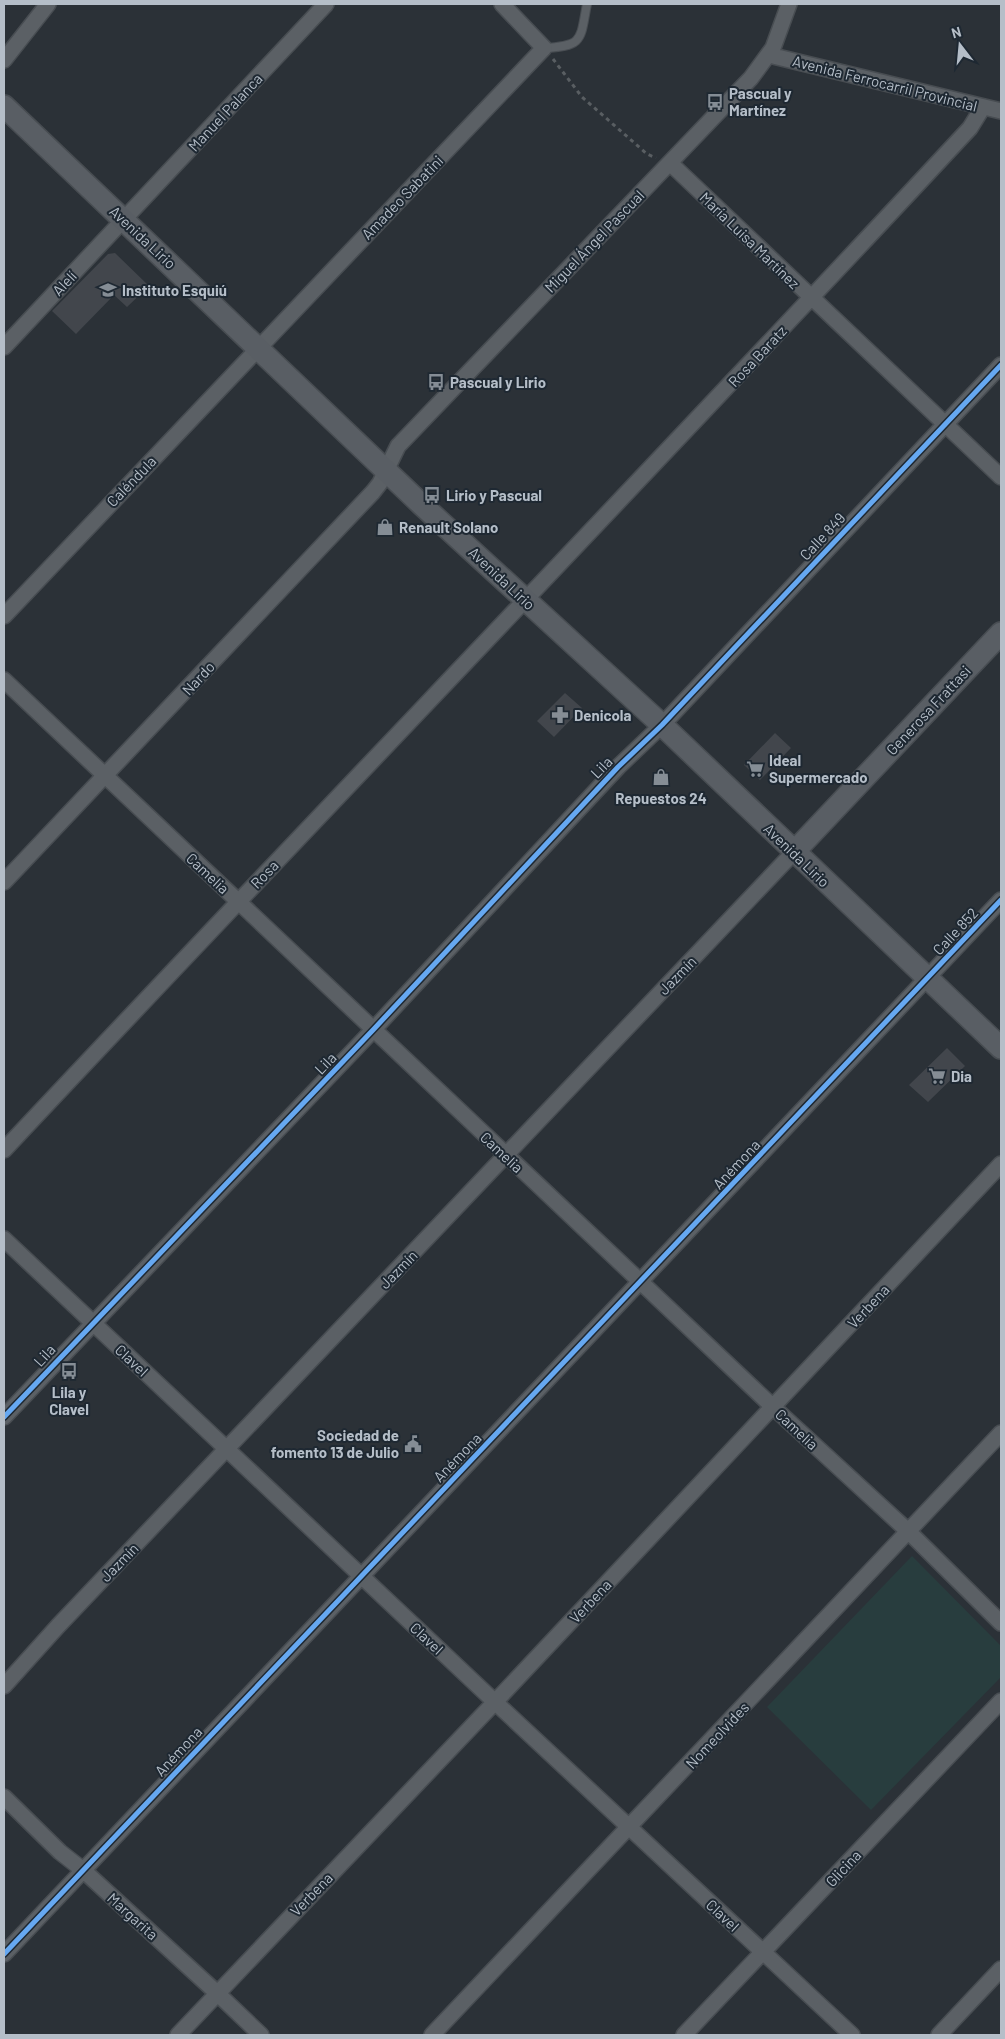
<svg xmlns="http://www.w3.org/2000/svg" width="1005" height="2039" font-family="Barlow,sans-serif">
	<rect width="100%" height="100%" fill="#2b3137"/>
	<path fill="#283d3e" d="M912,1556L1001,1646V1677L871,1810L767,1707Z"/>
	<path fill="#42464c" d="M115,253L149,286L127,307L114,295L76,334L52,311L108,254Z
		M565,693L582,708L554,737L537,721Z
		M775,733L791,748L760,780L744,765Z
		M947,1048L965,1066L928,1102L909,1085Z"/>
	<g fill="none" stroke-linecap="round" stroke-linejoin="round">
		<g stroke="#484d52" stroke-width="10">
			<path id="service" d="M544,48C584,46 580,40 587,4"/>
		</g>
		<g stroke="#484d52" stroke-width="18">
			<path id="minor" d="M769,55L1001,111
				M4,60L48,4
				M670,163L1001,477
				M4,347L326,4
				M4,616L544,48L502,4
				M4,680L773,1407L909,1532L1001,1623
				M4,882L373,492L380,483L398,446L751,78L773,48L789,4
				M4,1150C325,808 651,471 970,128L983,107
				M4,1239L495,1702L852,2035
				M4,1417L373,1030L618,767L662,725L1001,365
				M4,1686L58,1626L794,852
				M4,1797L60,1852L83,1870L217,1993L261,2035
				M4,1954L1001,900
				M178,2035L495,1702L1001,1164
				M432,2035L1001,1433
				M684,2035L1001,1701
				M939,2035L1001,1969"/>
		</g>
		<g stroke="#484d52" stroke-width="24">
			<path id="secondary" d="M4,106L422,505L662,725L1001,1048
				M794,852L1001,633"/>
		</g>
		<path stroke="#595e62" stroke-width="3" stroke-dasharray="4 4" stroke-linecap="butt" d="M553,59L582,97L647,154L656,158"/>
		<use href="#service" stroke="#5b6065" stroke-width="8"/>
		<use href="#minor" stroke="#5b6065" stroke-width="15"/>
		<use href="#secondary" stroke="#595e64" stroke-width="21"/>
		<g stroke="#1e2832" stroke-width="8">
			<path id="cycleway" d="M4,1417L373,1030L618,767L662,725L1001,365
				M4,1954L1001,900"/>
		</g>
		<use href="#cycleway" stroke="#66a8f1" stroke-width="5"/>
	</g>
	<defs>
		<g id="bus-bare" transform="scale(1.35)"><path d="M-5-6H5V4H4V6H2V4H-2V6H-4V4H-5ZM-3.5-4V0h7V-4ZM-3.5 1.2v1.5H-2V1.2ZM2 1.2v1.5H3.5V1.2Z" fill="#858d95" stroke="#1e2832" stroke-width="2.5" paint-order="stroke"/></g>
		<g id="school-bare" transform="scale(1.35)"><path d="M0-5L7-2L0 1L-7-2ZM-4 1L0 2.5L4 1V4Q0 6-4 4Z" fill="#858d95" stroke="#1e2832" stroke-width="2.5" paint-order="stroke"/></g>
		<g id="shop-bare" transform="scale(1.35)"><path d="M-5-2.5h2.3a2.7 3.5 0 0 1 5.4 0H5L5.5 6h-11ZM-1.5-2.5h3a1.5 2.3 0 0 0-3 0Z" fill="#858d95" stroke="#1e2832" stroke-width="2.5" paint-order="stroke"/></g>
		<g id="pharmacy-bare" transform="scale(1.35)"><path d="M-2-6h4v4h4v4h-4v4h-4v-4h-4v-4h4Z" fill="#858d95" stroke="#1e2832" stroke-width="2.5" paint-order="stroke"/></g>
		<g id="supermarket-bare" transform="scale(1.35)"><path d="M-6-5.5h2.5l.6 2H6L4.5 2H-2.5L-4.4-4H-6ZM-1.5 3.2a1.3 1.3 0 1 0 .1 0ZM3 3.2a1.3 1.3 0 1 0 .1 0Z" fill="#858d95" stroke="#1e2832" stroke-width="2.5" paint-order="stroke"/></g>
		<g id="civic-bare" transform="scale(1.35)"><path d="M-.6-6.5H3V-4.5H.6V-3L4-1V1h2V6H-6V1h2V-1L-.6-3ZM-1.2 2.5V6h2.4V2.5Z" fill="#858d95" stroke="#1e2832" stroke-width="2.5" paint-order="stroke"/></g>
	</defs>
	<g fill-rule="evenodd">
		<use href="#bus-bare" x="715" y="102"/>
		<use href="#school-bare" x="108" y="290"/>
		<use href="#bus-bare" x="436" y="382"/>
		<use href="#bus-bare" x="432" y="495"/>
		<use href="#shop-bare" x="385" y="527"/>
		<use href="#pharmacy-bare" x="560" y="715"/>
		<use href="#supermarket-bare" x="755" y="769"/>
		<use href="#shop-bare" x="661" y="777"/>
		<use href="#supermarket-bare" x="937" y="1076"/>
		<use href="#bus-bare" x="69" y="1371"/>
		<use href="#civic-bare" x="413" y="1444"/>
	</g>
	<g text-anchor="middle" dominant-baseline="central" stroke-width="4" stroke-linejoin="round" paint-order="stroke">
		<g font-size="15" fill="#b5bec8" stroke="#1e2832">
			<text transform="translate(885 83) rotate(14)">Avenida Ferrocarril Provincial</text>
			<text transform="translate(225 112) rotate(-47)">Manuel Palanca</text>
			<text transform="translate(402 197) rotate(-46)">Amadeo Sabatini</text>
			<text transform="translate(143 237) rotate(43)">Avenida Lirio</text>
			<text transform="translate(750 240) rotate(44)">María Luisa Martínez</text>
			<text transform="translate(594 241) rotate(-46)">Miguel Ángel Pascual</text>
			<text transform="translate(64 283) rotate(-47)">Alelí</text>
			<text transform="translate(757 356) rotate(-47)">Rosa Baratz</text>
			<text transform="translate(131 481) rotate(-46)">Caléndula</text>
			<text transform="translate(822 536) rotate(-47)">Calle 849</text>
			<text transform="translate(502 578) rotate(43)">Avenida Lirio</text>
			<text transform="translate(198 678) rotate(-47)">Nardo</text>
			<text transform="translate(928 710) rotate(-47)">Generosa Frattasi</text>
			<text transform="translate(601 767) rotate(-46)">Lila</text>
			<text transform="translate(797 855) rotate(44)">Avenida Lirio</text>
			<text transform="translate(208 873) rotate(43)">Camelia</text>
			<text transform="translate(264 874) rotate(-46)">Rosa</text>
			<text transform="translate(955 931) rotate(-47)">Calle 852</text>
			<text transform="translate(677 975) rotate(-46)">Jazmín</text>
			<text transform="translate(325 1063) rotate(-46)">Lila</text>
			<text transform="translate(502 1152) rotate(43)">Camelia</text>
			<text transform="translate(736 1164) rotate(-47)">Anémona</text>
			<text transform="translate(398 1269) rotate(-46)">Jazmín</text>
			<text transform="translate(868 1306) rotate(-47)">Verbena</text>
			<text transform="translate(44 1355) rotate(-47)">Lila</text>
			<text transform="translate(132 1360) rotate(43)">Clavel</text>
			<text transform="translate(797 1429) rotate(43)">Camelia</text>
			<text transform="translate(457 1457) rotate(-46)">Anémona</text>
			<text transform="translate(119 1562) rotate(-46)">Jazmín</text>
			<text transform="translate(590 1601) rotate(-47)">Verbena</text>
			<text transform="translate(427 1638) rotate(43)">Clavel</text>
			<text transform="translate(717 1735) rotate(-47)">Nomeolvides</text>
			<text transform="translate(178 1751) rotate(-47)">Anémona</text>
			<text transform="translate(843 1868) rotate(-47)">Glicina</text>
			<text transform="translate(311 1894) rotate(-46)">Verbena</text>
			<text transform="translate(723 1915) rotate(43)">Clavel</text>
			<text transform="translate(133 1916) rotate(42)">Margarita</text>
		</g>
		<g font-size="15" font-weight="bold" fill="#b5bec8" stroke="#1e2832" text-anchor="start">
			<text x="729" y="93">Pascual y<tspan x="729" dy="17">Martínez</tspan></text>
			<text x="122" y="290">Instituto Esquiú</text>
			<text x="450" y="382">Pascual y Lirio</text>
			<text x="446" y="495">Lirio y Pascual</text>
			<text x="399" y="527">Renault Solano</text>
			<text x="574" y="715">Denicola</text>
			<text x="769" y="760">Ideal<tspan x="769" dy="17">Supermercado</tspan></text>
			<text x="661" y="798" text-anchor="middle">Repuestos 24</text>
			<text x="951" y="1076">Dia</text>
			<text x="69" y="1392" text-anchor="middle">Lila y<tspan x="69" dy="17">Clavel</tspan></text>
			<text x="399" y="1435" text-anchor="end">Sociedad de<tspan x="399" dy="17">fomento 13 de Julio</tspan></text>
		</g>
	</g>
	<rect width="1005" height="2039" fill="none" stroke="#b5bec8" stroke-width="10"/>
	<g transform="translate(960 45) rotate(344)" stroke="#1e2832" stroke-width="4" paint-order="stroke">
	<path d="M0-4L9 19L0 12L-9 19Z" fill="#b5bec8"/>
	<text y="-8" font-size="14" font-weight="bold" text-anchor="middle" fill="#b5bec8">N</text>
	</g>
</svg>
